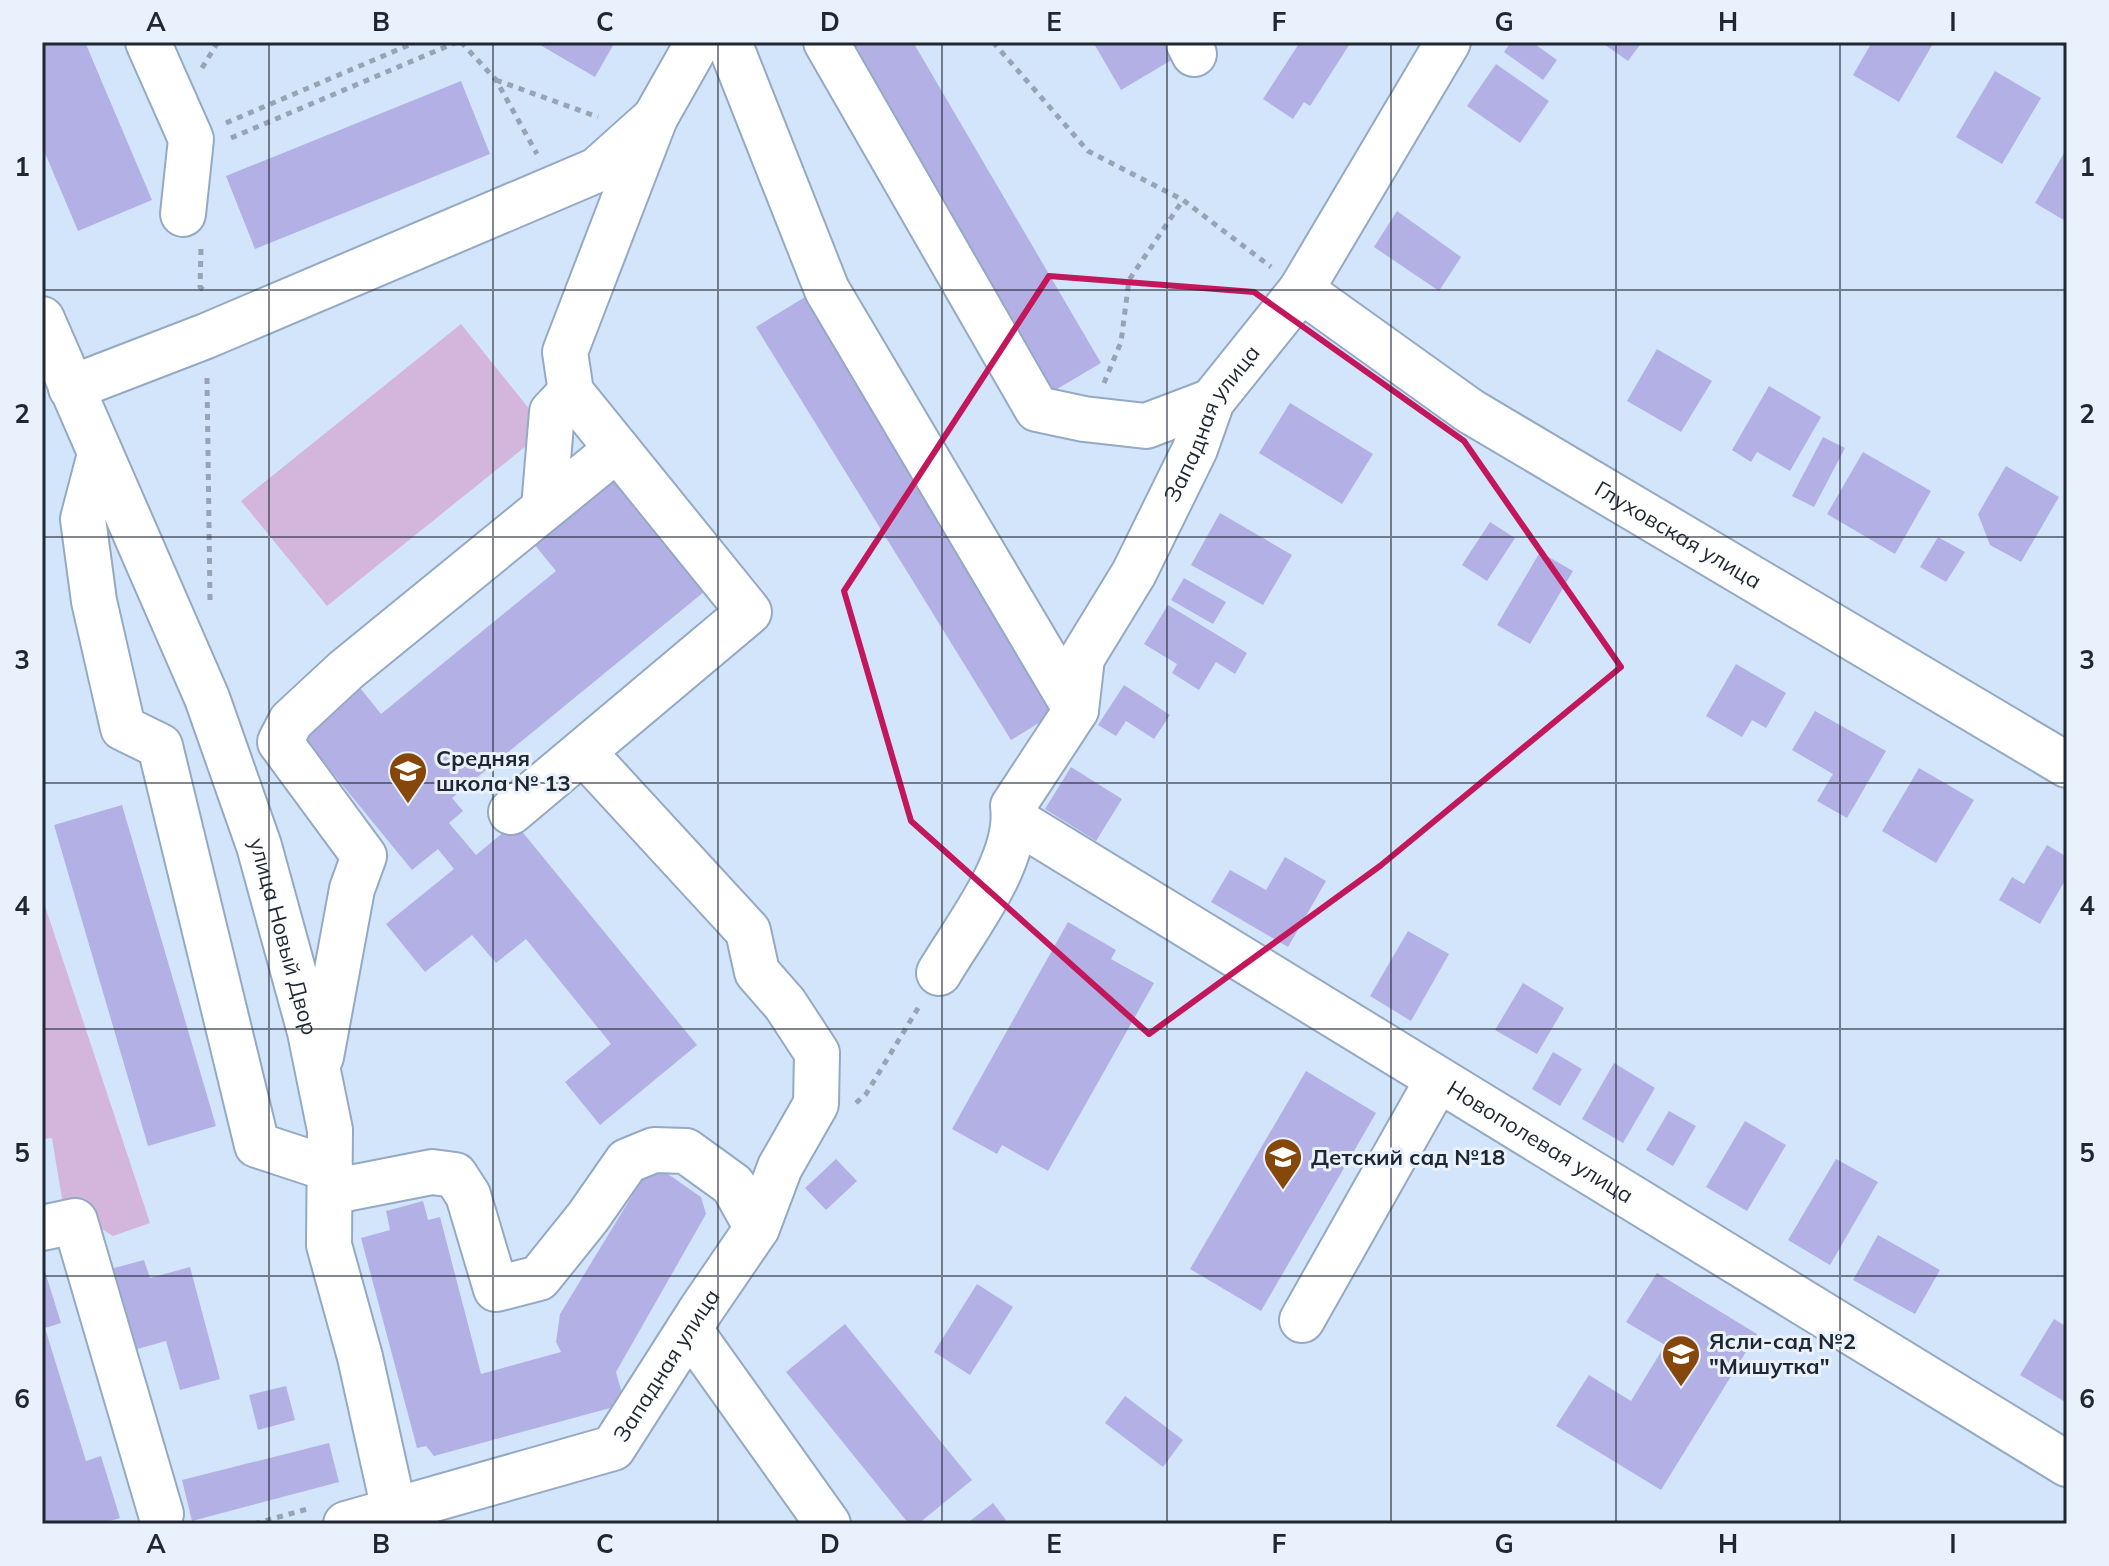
<svg xmlns="http://www.w3.org/2000/svg" width="2109" height="1566" font-family="Mulish,sans-serif">
	<rect width="100%" height="100%" fill="#d3e5fb"/>
	<path fill="#d4b5dc" d="M461,324L546,430L327,606L241,501Z
		M42,897L150,1223L113,1236L63,1205L52,1138L42,1139Z"/>
	<path fill="#b3b0e6" d="M42,42H85L152,200L78,231L42,146Z
		M535,42H615L595,77Z
		M839,42H913L1101,363L1047,395Z
		M1093,42H1172L1180,55L1121,90Z
		M1300,42H1351L1310,106L1304,102L1293,119L1263,99Z
		M1511,42H1532L1557,60L1543,80L1504,52Z
		M1601,42H1642L1628,61Z
		M1872,42H1934L1899,102L1853,75Z
		M1496,64L1549,101L1520,143L1467,106Z
		M1995,71L2041,98L2002,164L1956,137Z
		M461,81L490,154L255,249L226,176Z
		M2067,148V222L2035,203Z
		M1397,211L1461,257L1439,291L1374,247Z
		M805,297L1060,710L1011,740L756,327Z
		M1657,349L1712,381L1681,432L1627,401Z
		M1769,386L1821,417L1790,471L1757,452L1751,462L1732,450Z
		M1290,403L1373,454L1342,504L1259,453Z
		M1823,437L1845,448L1814,507L1792,496Z
		M1863,452L1931,491L1895,554L1827,514Z
		M2006,466L2059,497L2021,562L1990,545L1978,514Z
		M618,475L710,587L452,798L463,811L449,823L476,855L515,823L697,1045L600,1125L565,1082L611,1044L526,939L496,963L472,935L425,972L386,924L454,869L438,849L412,870L299,732L357,684L381,714L556,571L534,544Z
		M1220,513L1292,555L1263,605L1191,565Z
		M1490,522L1515,538L1487,581L1462,565Z
		M1938,537L1965,552L1946,582L1920,567Z
		M1540,552L1573,571L1530,644L1497,625Z
		M1184,578L1226,602L1213,624L1171,600Z
		M1168,605L1247,653L1235,674L1216,662L1199,690L1172,673L1177,664L1144,644Z
		M1736,664L1786,693L1766,728L1752,720L1742,737L1706,716Z
		M1124,685L1170,715L1154,739L1126,721L1116,736L1098,725Z
		M1815,711L1886,751L1847,818L1817,801L1833,774L1792,750Z
		M1071,767L1122,799L1096,841L1045,809Z
		M1919,768L1974,800L1936,863L1882,831Z
		M122,805L216,1126L148,1146L54,825Z
		M2047,845L2067,857V877L2040,924L1999,900L2012,877L2024,884Z
		M1285,857L1326,881L1288,947L1211,902L1230,870L1266,890Z
		M1068,922L1116,950L1111,959L1154,983L1048,1171L1002,1145L997,1154L952,1129Z
		M1408,931L1449,954L1411,1021L1370,996Z
		M1523,983L1564,1008L1537,1054L1495,1030Z
		M1553,1052L1582,1069L1560,1106L1532,1089Z
		M1614,1063L1655,1088L1623,1143L1582,1119Z
		M1306,1071L1376,1113L1261,1311L1190,1269Z
		M1669,1111L1696,1126L1673,1166L1646,1150Z
		M1745,1121L1786,1145L1747,1211L1706,1187Z
		M836,1159L857,1181L826,1210L805,1188Z
		M1836,1159L1878,1182L1830,1265L1788,1240Z
		M652,1163L701,1197L706,1214L616,1372L625,1404L434,1456L426,1446L417,1448L361,1238L390,1230L386,1211L423,1201L428,1220L440,1217L481,1374L561,1352L556,1342L560,1314Z
		M1878,1235L1940,1270L1915,1314L1853,1280Z
		M144,1260L150,1278L190,1267L220,1379L180,1390L166,1341L130,1351L107,1270Z
		M42,1262L61,1323L45,1328L86,1461L101,1456L120,1518L100,1524H42Z
		M1657,1273L1757,1334L1661,1490L1556,1426L1589,1375L1631,1401L1665,1345L1626,1322Z
		M977,1284L1013,1307L970,1375L934,1352Z
		M2054,1319L2067,1327V1403L2020,1375Z
		M845,1324L972,1480L918,1524H909L786,1372Z
		M286,1386L295,1420L258,1430L249,1395Z
		M1125,1396L1183,1440L1163,1467L1105,1423Z
		M329,1443L339,1482L192,1521L182,1480Z
		M993,1503L1009,1524H966Z"/>
	<g fill="none" stroke-linecap="round" stroke-linejoin="round">
		<g stroke="#94a9c3" stroke-width="48">
			<g id="minor">
				<path d="M148,42L191,139L183,214"/>
				<path d="M729,42L827,290L1076,710"/>
				<path d="M826,42L1037,409L1084,419L1146,426L1212,401"/>
				<path d="M1188,42L1194,54"/>
				<path id="s1" d="M1301,290L1470,411L2067,765"/>
				<path id="s2" d="M42,319L207,698L259,846L310,1032L330,1130L329,1245L360,1357L394,1510"/>
				<path d="M71,388L206,336L597,170L655,118L698,42"/>
				<path d="M100,454L83,519L94,601L123,728L160,746L257,1145L330,1169"/>
				<path d="M544,508L552,412L571,392"/>
				<path d="M511,812L749,612L571,392L565,352L655,118"/>
				<path id="s3" d="M1015,820L2067,1464"/>
				<path id="s4" d="M939,973C966,927 1020,860 1013,806L1076,710L1082,658L1134,573L1195,449L1212,401L1301,290L1448,42"/>
				<path d="M321,1057L352,889L364,856L280,742L291,721L346,670L617,449"/>
				<path d="M330,1192L432,1172L455,1175L468,1195L496,1289L539,1278L588,1217L627,1161L654,1150L686,1151L733,1185L757,1228"/>
				<path d="M42,1228L75,1221L161,1514"/>
				<path d="M1302,1320L1437,1081"/>
				<path d="M689,1329L828,1524"/>
				<path id="s5" d="M346,1524L613,1448L701,1310L757,1228L780,1167L816,1104L817,1053L785,1004L757,972L748,931L584,753"/>
			</g>
		</g>
		<path stroke="#96a4b6" stroke-width="5" stroke-dasharray="6 6" stroke-linecap="butt" d="M461,42L496,80L537,154
			M993,42L1088,151L1183,200L1271,267
			M2061,42L2067,45
			M202,68L218,42
			M496,80L598,117
			M226,123L416,42
			M231,138L457,42
			M201,249L200,287L206,292
			M207,378L210,600
			M1104,383L1121,342L1129,280L1183,200
			M856,1103L866,1094L920,1005
			M254,1524L311,1508"/>
		<use href="#minor" stroke="#fff" stroke-width="44"/>
	</g>
	<path fill="none" stroke="#c2185b" stroke-width="6" stroke-linejoin="round" d="M1049,276L1254,292L1464,441L1621,667L1380,866L1149,1034L911,821L844,591Z"/>
	<path fill="none" stroke="#1f2731" stroke-width="2" stroke-opacity="0.55" d="M269,42V1524M493,42V1524M718,42V1524M942,42V1524M1167,42V1524M1391,42V1524M1616,42V1524M1840,42V1524M42,290H2067M42,537H2067M42,783H2067M42,1029H2067M42,1276H2067"/>
	<defs>
		<g id="school-pin" transform="scale(2)"><path d="M0 17L-7.5 6A9.5 9.5 0 1 1 7.5 6Z" fill="#86480a" stroke="#e8f1fc"/><path d="M0-5L7-2L0 1L-7-2ZM-4 1L0 2.5L4 1V4Q0 6-4 4Z" fill="#fff"/></g>
	</defs>
	<g fill-rule="evenodd">
		<use href="#school-pin" x="408" y="771"/>
		<use href="#school-pin" x="1283" y="1157"/>
		<use href="#school-pin" x="1681" y="1354"/>
	</g>
	<g text-anchor="middle" dominant-baseline="central" stroke-width="6" stroke-linejoin="round" paint-order="stroke">
		<g font-size="22" fill="#1f2731" stroke="#e8f1fc">
			<text stroke="none"><textPath href="#s4" startOffset="622">Западная улица</textPath></text>
			<text stroke="none"><textPath href="#s1" startOffset="450">Глуховская улица</textPath></text>
			<text stroke="none"><textPath href="#s2" startOffset="664">улица Новый Двор</textPath></text>
			<text stroke="none"><textPath href="#s3" startOffset="616">Новополевая улица</textPath></text>
			<text stroke="none"><textPath href="#s5" startOffset="376">Западная улица</textPath></text>
		</g>
		<g font-size="22" font-weight="bold" fill="#1f2731" stroke="#e8f1fc" text-anchor="start">
			<text x="436" y="758">Средняя<tspan x="436" dy="25">школа № 13</tspan></text>
			<text x="1311" y="1157">Детский сад №18</text>
			<text x="1709" y="1341">Ясли-сад №2<tspan x="1709" dy="25">"Мишутка"</tspan></text>
		</g>
	</g>
	<rect width="2109" height="1566" fill="none" stroke="#e8f1fc" stroke-width="88"/>
	<rect x="44" y="44" width="2021" height="1478" fill="none" stroke="#1f2731" stroke-width="3"/>
	<g font-size="26" text-anchor="middle" font-weight="bold" fill="#1f2731">
		<text x="156" y="31">A</text>
		<text x="381" y="31">B</text>
		<text x="605" y="31">C</text>
		<text x="830" y="31">D</text>
		<text x="1054" y="31">E</text>
		<text x="1279" y="31">F</text>
		<text x="1504" y="31">G</text>
		<text x="1728" y="31">H</text>
		<text x="1953" y="31">I</text>
		<text x="22" y="176">1</text>
		<text x="2087" y="176">1</text>
		<text x="22" y="423">2</text>
		<text x="2087" y="423">2</text>
		<text x="22" y="669">3</text>
		<text x="2087" y="669">3</text>
		<text x="22" y="915">4</text>
		<text x="2087" y="915">4</text>
		<text x="22" y="1162">5</text>
		<text x="2087" y="1162">5</text>
		<text x="22" y="1408">6</text>
		<text x="2087" y="1408">6</text>
		<text x="156" y="1553">A</text>
		<text x="381" y="1553">B</text>
		<text x="605" y="1553">C</text>
		<text x="830" y="1553">D</text>
		<text x="1054" y="1553">E</text>
		<text x="1279" y="1553">F</text>
		<text x="1504" y="1553">G</text>
		<text x="1728" y="1553">H</text>
		<text x="1953" y="1553">I</text>
	</g>
</svg>
